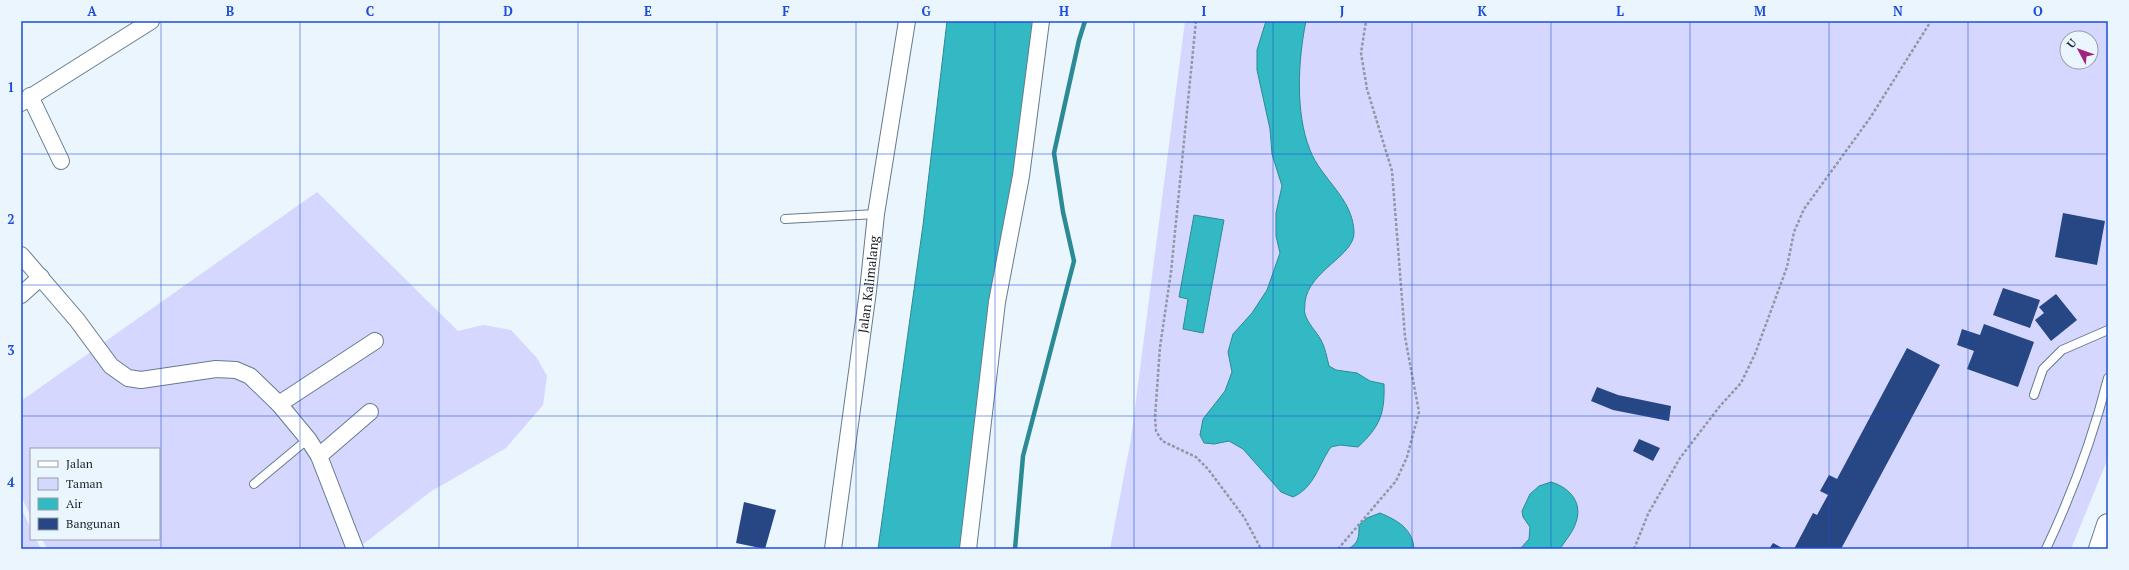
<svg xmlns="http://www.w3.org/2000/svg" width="2129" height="570" font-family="'PT Serif',serif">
	<rect width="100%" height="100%" fill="#ebf5fd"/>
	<path fill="#d5d7ff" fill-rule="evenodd" d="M1185,21H2108V458L2071,549H1110L1131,439ZM2067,38H2091V62H2067Z
		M317,192L458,331L483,325L511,330L537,358L547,376L543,405L506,448L430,492L357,549H47L42,539H159V449H31V517L21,496V401Z
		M21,508L31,529V539H36L41,549H21Z"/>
	<path fill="#33b9c3" stroke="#2b8b95" d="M947,21H1042L967,549H878L923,225Z
		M1266,21H1306C1298,60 1295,113 1310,150C1321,179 1353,198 1354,232C1355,256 1309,270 1305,302C1305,306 1304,311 1305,314C1308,324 1316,331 1321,340C1325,347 1327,358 1329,366L1336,370L1357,373L1370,381L1384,384C1385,413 1380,427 1358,447L1340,445L1331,447C1318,465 1315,487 1293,497L1281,492L1243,449L1229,441L1214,444L1204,443L1200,435L1203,419L1225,391L1232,372L1228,352L1233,334L1252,313L1267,290L1280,253L1276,236V213L1282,186L1272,154L1270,129L1257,70V50Z
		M1194,215L1224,220L1203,333L1183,329L1188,299L1179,297Z
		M1551,482C1571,488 1584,504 1575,525C1572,533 1565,541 1560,549H1495L1521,548L1529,539L1530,527L1523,517L1522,511L1530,494L1539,486Z
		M1380,513C1397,520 1413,529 1414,549H1348C1359,543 1359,537 1359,525L1367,518Z"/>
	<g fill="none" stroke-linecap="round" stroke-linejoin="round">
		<path stroke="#2b8b95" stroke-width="4.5" d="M1015,549L1023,456L1074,261L1063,212L1054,153L1079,40L1085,21"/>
	</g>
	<path fill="#264684" d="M2063,213L2105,221L2097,265L2055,257Z
		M2003,288L2040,300L2030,328L1993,315Z
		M2056,294L2077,320L2051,341L2035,320L2044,313L2039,307Z
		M1984,324L2034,342L2018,387L1967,369L1974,351L1957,345L1962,329L1980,335Z
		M1907,348L1940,365L1841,549H1794L1813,513L1817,515L1828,495L1820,491L1829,475L1837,479Z
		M1597,387L1618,395L1671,406L1669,421L1613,410L1591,401Z
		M1639,439L1660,448L1653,461L1633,451Z
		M744,502L776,510L765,549L736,543Z
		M1773,543L1784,549H1769Z"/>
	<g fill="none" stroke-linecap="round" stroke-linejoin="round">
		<g stroke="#657c8e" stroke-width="10">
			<path id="lane" d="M785,219L876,214
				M2034,395L2043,369L2062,350L2108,330
				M254,484L308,439
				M2046,549C2072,494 2093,437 2108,378"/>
		</g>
		<g stroke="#657c8e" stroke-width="18">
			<g id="street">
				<path d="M30,96L61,161"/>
				<path d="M21,103L151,21"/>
				<path d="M21,255L77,320L111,366L128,378L141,380L216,369L236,370L250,376L279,404L308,439L319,456L355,549"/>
				<path d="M21,295L41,277"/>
				<path d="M279,404L375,341"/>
				<path d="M319,456L370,412"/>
				<path id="s1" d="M833,549L868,291L876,214L907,21"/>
				<path d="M968,549L997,302L1021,176L1041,21"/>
			</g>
		</g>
		<g stroke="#657c8e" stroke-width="24">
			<path id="highway" d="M2100,549L2108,525"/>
		</g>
		<path stroke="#9099a1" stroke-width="2.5" stroke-dasharray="3 2" stroke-linecap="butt" d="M1196,21L1171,272L1160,347L1155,417L1156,431L1162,441L1196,457L1208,469L1244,517L1261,549
			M1338,549L1396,481L1407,457L1419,412L1405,337L1392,171L1367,89L1361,53L1366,21
			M1634,549L1648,514L1680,458L1720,406L1741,383L1755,354L1787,267L1794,232L1804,209L1870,118L1931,21"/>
		<use href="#lane" stroke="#fff" stroke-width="8"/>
		<use href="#street" stroke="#fff" stroke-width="16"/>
		<use href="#highway" stroke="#fff" stroke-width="22"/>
	</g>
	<path fill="none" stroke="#1d4ed8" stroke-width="1" stroke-opacity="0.55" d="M161,21V549M300,21V549M439,21V549M578,21V549M717,21V549M856,21V549M995,21V549M1134,21V549M1273,21V549M1412,21V549M1551,21V549M1690,21V549M1829,21V549M1968,21V549M21,154H2108M21,285H2108M21,416H2108"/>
	<g text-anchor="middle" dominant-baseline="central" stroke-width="4" stroke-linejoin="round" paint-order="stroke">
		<g font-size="13" fill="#182129" stroke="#ebf5fd">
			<text stroke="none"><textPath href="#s1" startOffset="267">Jalan Kalimalang</textPath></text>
		</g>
	</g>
	<rect width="2129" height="570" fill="none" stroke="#ebf5fd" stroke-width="44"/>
	<rect x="30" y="448" width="130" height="92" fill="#ebf5fd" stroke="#97a0a8"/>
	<rect x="38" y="461" width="20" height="6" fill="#ffffff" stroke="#97a0a8"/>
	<text x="66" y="468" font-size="12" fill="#182129">Jalan</text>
	<rect x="38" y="478" width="20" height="12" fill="#d5d7ff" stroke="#97a0a8"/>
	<text x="66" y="488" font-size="12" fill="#182129">Taman</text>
	<rect x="38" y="498" width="20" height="12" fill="#33b9c3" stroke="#97a0a8"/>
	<text x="66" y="508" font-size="12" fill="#182129">Air</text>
	<rect x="38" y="518" width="20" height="12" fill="#264684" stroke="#97a0a8"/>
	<text x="66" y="528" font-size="12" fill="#182129">Bangunan</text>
	<g transform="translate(2079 50) rotate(311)"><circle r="19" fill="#ebf5fd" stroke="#97a0a8"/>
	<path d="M0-3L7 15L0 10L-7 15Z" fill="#9e247c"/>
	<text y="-6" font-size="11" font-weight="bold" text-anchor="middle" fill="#182129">U</text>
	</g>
	<rect x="22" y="22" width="2085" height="526" fill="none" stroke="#1d4ed8" stroke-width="1.5"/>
	<g font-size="13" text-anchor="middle" font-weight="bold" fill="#1d4ed8">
		<text x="92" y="16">A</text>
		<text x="230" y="16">B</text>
		<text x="370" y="16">C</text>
		<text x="508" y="16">D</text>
		<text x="648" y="16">E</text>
		<text x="786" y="16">F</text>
		<text x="926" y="16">G</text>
		<text x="1064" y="16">H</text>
		<text x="1204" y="16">I</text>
		<text x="1342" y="16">J</text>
		<text x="1482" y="16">K</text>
		<text x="1620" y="16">L</text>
		<text x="1760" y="16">M</text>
		<text x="1898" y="16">N</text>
		<text x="2038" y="16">O</text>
		<text x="11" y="92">1</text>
		<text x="11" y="224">2</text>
		<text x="11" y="355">3</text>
		<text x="11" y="487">4</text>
	</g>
</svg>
